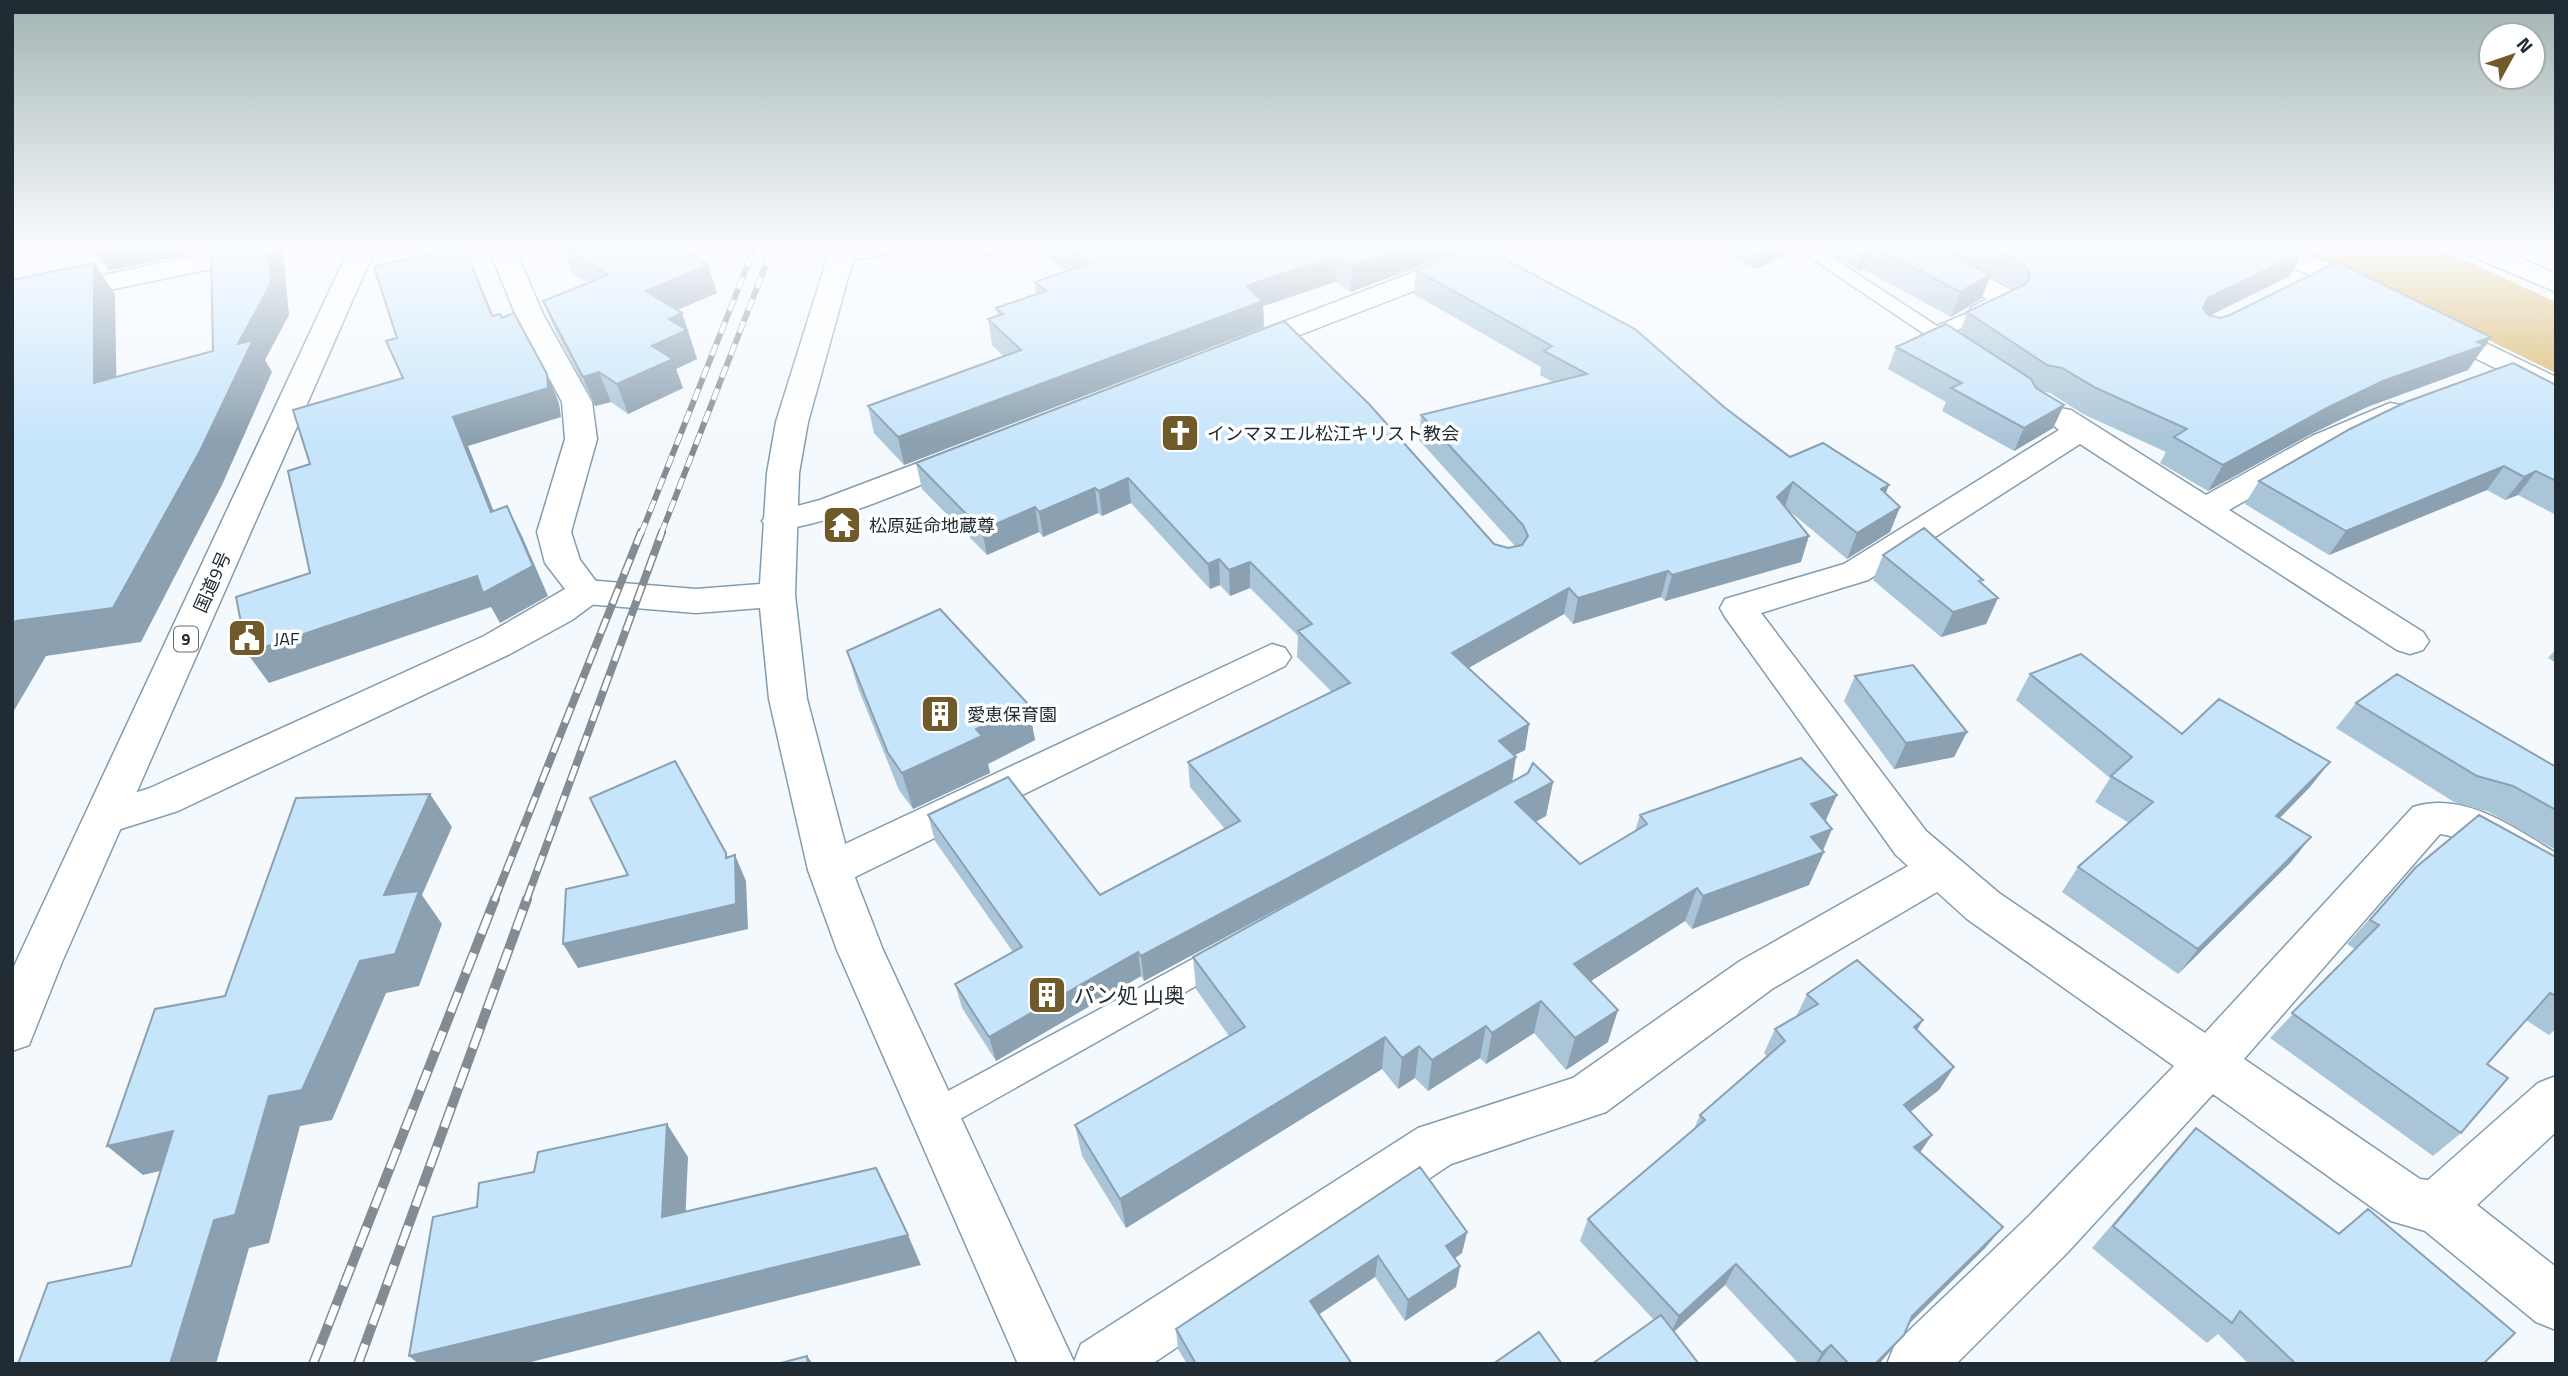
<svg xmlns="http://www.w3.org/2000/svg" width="2568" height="1376" font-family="'Titillium Web','Noto Sans JP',sans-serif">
	<rect width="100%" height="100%" fill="#f4f9fe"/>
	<path fill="#d9b361" d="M2303,249H2441L2556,302V373Z"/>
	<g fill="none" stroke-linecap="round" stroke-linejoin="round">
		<g stroke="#829db0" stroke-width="3">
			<path id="service" d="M836,249H892C883,258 842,263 833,253Z
				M977,249H996L997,250L988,255Z
				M1798,249H1819L1937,326L1982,307L1992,313L1950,334L1971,350L1968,354H1954Z
				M1224,942L1235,946L1240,955L1235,964L946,1127L934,1132L922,1127L917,1116L922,1105Z"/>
		</g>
		<g stroke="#829db0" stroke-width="3">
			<path id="minor" d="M230,249H282L278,255L269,257L12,310V294Z
				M489,249H515L544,316L592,402L597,439L571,532L580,560L604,592L599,600L572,620L510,654L178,811L105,834L90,829L84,818L90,807L150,788L484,636L565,589L545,563L537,532L565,439L562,402L516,316Z
				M1474,249H1511L1507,255L1253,353L1243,356L1233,353L1228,347L1233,341Z
				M1899,249H1932L2012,290L2018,302C2009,316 1988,323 1972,319L1968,313L1972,307L1987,299L1903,255Z
				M2265,249H2299L2377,287L2381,293L2377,299H2357L2269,255Z
				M2465,249H2500L2556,274V292L2469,255Z
				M2436,319L2556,377V398L2426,334L2422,328L2426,322Z
				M2390,403L2401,405L2405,412L2401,419L2334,450L2229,510L2423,632L2429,641L2423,650L2410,654L2397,650L2080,444L1868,580L1761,613L1926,831L1999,893L2205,1033L2413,807C2464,791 2513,827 2556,853V891C2515,878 2483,840 2440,834L2244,1059L2420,1179L2428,1180L2538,1083L2556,1076V1132L2477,1205L2556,1267V1330L2536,1322L2425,1231L2391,1221L2213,1094L2068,1252L1956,1364H1887L1895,1344L2030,1215L2174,1066L1967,919L1937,892L1772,989L1606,1112L1451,1164L1152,1364H1073L1081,1344L1418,1128L1573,1078L1740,961L1908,866L1896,855L1725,617L1720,608L1725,599L1844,564L2059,430L2044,417L2049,410L2060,408L2071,410L2206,495L2312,436Z
				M968,444L979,447L984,454L979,461C938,477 804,538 767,528L762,521L767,514L820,500Z
				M1272,644L1285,648L1291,657L1285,666L845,882L830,887L815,882L808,870L815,858Z"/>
		</g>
		<g stroke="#829db0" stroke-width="3">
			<path id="tertiary" d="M830,249H856L808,422L799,473L795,595L807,699L852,870L883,950L1075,1364H1018L837,950L808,870L769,699L760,608L696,613L586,604L573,600L568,592L573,584L586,580L696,589L760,584L767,473L776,422Z"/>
		</g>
		<g stroke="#829db0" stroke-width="3">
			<path id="trunk" d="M349,249H375L62,962L29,1045L12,1051V971L16,962Z"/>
		</g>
		<use href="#service" fill="#fff" fill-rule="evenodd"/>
		<use href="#minor" fill="#fff" fill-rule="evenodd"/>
		<use href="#tertiary" fill="#fff" fill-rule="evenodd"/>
		<use href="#trunk" fill="#fff" fill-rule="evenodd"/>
		<g stroke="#838c92" stroke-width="6">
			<path id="rail-far2" d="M641,534L754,249
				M661,534L772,249"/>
		</g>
		<g stroke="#838c92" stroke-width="8">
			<path id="rail-far1" d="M494,901L641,532
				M526,901L662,532"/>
		</g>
		<g stroke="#838c92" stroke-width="10">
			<path id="rail" d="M313,1364L495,899
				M358,1364L527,899"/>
		</g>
		<use href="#rail-far2" stroke="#fff" stroke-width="4.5" stroke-dasharray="12" stroke-linecap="butt"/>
		<use href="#rail-far1" stroke="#fff" stroke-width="5" stroke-dasharray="16" stroke-linecap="butt"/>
		<use href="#rail" stroke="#fff" stroke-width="7" stroke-dasharray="21" stroke-linecap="butt"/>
	</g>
	<path fill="#aac5d8" d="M562,249H682L717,293L677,310L682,313L697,359L676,369L683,388L628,414L611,402L595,406L555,330L543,301L588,283L573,273Z
		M1037,249H1466L1351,292L1335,282L1263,306L1264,327L904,465L874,433L868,406L1003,356L992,345L988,319L998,316L996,308L1036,294L1035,282L1067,271Z
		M1715,249H1797L1756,269Z
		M1820,249H2297L2303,252L2290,276L2210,315L2220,318L2491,337L2468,370L2367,407L2311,434L2208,491L2160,463L2166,452L2083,414L2050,393L2041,391L2064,405L2053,428L2014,451L1942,411L1946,402L1888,369L1896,347L1960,333L1967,312L2014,290L2013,288L1990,276L1981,299L1951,317L1863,269L1858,270Z
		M2529,249H2556V261Z
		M1416,270L1724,407L1790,457L1886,494L1900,507L1890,532L1847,559L1787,509L1801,562L1665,601L1661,597L1573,624L1564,614L1468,668L1529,724L1525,750L1514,755L1512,781L1553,782L1546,816L1535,822L1580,864L1635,831L1640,815L1826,821L1832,829L1809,885L1692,929L1685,921L1591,981L1608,1042L1566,1070L1534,1033L1486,1064L1480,1058L1428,1091L1415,1078L1398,1089L1382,1069L1126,1228L1082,1156L1075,1125L1229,1036L1196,989L1193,957L1384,851L1144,981L1141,976L996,1061L962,1008L955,984L1013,952L935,841L928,815L1100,895L1225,829L1190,787L1188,762L1332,692L1297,657L1298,636L1250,588L1230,596L1220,585L1210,589L1131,503L1102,516L1098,513L1043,537L1039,532L987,555L922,489L916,463L1284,321L1494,544L1508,548L1515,546L1419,440L1421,415L1553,382L1540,375L1541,367L1414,294Z
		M2556,385V515L2518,495L2505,500L2487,490L2329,555L2245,504L2259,481Z
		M1883,555L1981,583L1998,598L1986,624L1941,637L1873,580Z
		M2556,649V663L2548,658Z
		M847,651L1028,704L1035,740L988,764L990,773L913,809L899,790L858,688Z
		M2030,674L2182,734L2310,787L2280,818L2291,862L2178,974L2062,892L2078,867L2129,823L2095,802L2110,778L2016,700Z
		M1855,676L1967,732L1954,757L1894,769L1844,701Z
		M2356,703L2556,767V850L2489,812L2454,802L2336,728Z
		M2556,857V1029L2549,1035L2526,1020L2487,1064L2461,1133L2433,1156L2270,1038L2355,949L2347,944L2415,868Z
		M1807,994L1917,1030L1954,1067L1939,1090L1910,1112L1932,1135L1920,1152L2003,1227L1985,1248L1909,1323L1904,1335L1879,1364H1799L1725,1285L1674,1332L1654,1320L1580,1241L1588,1219L1694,1129L1700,1115L1767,1057L1764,1053L1775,1029L1796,1017Z
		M2196,1128L2338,1233L2368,1209L2483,1364H2249L2218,1334L2207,1343L2092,1248L2175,1151Z
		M1420,1167L1467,1232L1462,1253L1455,1258L1460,1266L1456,1287L1405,1321L1375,1277L1319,1314L1352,1364H1187L1178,1349L1176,1329Z"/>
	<path fill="#8ba0b0" d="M112,249H215L109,271L96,252Z
		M268,249H281L283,252L289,315L265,360L272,372L222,485L141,642L46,656L12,714V627L16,621L238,344Z
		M465,249L476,274L505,344L492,316Z
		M1399,249H1466L1351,292L1352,266Z
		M1761,249H1797L1756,269Z
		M1865,249H1869L1863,269L1858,270Z
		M2303,252L2290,276L2195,323L2208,298Z
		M1336,256L1335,282L1263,306L1264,327L904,465L898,437L1246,286Z
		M94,263L115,294L117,416L94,383Z
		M708,265L717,293L656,319L646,291Z
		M1991,275L1981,299L1951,317L1960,292Z
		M682,313L697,359L676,369L683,388L628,414L617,384L652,346L669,319Z
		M2491,337L2468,370L2367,407L2311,434L2208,491L2223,465L2327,408L2383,381L2477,342Z
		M599,372L611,402L595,406L583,377Z
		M547,374L559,403L561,417L468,446L506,542L491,512L453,417Z
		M2064,405L2053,428L2014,451L2024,428Z
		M2504,466L2487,490L2329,555L2346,531Z
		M2536,471L2518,495L2505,500L2524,477Z
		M1128,478L1131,503L1102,516L1099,491Z
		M1793,482L1785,507L1777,497Z
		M1889,485L1879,511L1881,489Z
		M1095,488L1098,513L1043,537L1039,512Z
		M507,506L522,536L548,596L500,623L491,607L269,683L247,653Z
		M1035,507L1039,532L987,555L982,530Z
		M1900,507L1890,532L1847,559L1857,533Z
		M1809,536L1801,562L1665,601L1672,575Z
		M1219,559L1220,585L1210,589L1208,564Z
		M1250,562V588L1230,596L1229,570Z
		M1668,571L1661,597L1573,624L1578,598Z
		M1569,588L1564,614L1449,679L1452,653Z
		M1998,598L1986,624L1941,637L1953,612Z
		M1028,704L1035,740L988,764L990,773L913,809L902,773L976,729Z
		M1529,724L1525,750L1494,766L1499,741Z
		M1967,732L1954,757L1894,769L1906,743Z
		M1516,757L1512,783L1144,981L1141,956Z
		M2330,762L2310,787L2257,841L2276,816Z
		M1553,782L1546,816L1509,836L1515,802Z
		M430,794L452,827L422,895L442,924L419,986L386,993L332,1120L300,1126L269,1243L249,1248L216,1364H170L214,1220L269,1096L360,961L384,895Z
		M1837,795L1822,829L1811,804Z
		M1832,829L1822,852H1824L1809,885L1692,929L1703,896L1811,837Z
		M2311,837L2291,862L2178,974L2198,949Z
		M726,853L735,874V855L746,881L748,929L578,968L563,944L726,858Z
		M1697,888L1685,921L1566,997L1574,964Z
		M1138,952L1141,976L996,1061L989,1037Z
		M1541,1001L1534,1033L1486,1064L1492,1033Z
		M1618,1010L1608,1042L1566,1070L1575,1038Z
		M1923,1020L1909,1044L1914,1027Z
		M1486,1026L1480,1058L1428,1091L1432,1060Z
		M1385,1037L1382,1069L1126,1228L1120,1199Z
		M1419,1046L1415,1078L1398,1089L1402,1058Z
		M1954,1067L1939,1090L1889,1128L1904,1105Z
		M667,1124L688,1157L684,1248L662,1217Z
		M173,1131L207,1160L143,1175L107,1146Z
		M1932,1135L1917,1157L1914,1147Z
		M2003,1227L1985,1248L1896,1337L1912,1316Z
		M1467,1232L1462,1253L1442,1267L1446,1246Z
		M908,1235L921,1265L523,1364H419L409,1356Z
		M1378,1256L1375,1277L1309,1321L1310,1301Z
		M1736,1264L1725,1285L1669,1336L1679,1316Z
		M1460,1266L1456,1287L1405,1321L1408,1300Z
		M1904,1335L1879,1364H1875Z
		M1831,1345L1818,1364H1815L1822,1353Z
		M807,1356L813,1364H808Z"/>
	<path fill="#c6e5fb" stroke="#8ba0b0" stroke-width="2" d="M96,249H112L96,252Z
		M211,249H268L271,283L238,344L253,340L200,451L113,608L16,621L12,627V280L94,263V383L213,351Z
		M450,249H465L492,316L500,314L502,318L514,313L547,374L548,388L453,417L491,512L507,506L533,566L483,593L477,576L247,653L236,597L310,573L288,471L310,464L293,410L403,378L386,341L397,338L374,267Z
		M569,249H682L708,265L646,291L682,313L669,319L687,330L652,346L673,359L617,384L599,372L583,377L543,301L608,275Z
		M1070,249H1399L1352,266L1336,256L1246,286L1263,301L898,437L868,406L1021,350L988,319L1003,314L996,308L1046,291L1035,282L1090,263Z
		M1472,249H1486L1635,329L1724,407L1790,457L1823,443L1889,485L1881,489L1900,507L1857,533L1793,482L1777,497L1809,536L1672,575L1668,571L1578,598L1569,588L1452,653L1529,724L1499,741L1516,757L1141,956L1138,952L989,1037L955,984L1022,947L928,815L1008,777L1100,895L1240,821L1188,762L1350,683L1298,631L1312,624L1250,562L1229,570L1219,559L1208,564L1128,478L1099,491L1095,488L1039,512L1035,507L982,530L916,463L1284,321L1369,404L1494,544L1508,548L1522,545L1528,536L1523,525L1421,415L1587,374L1544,351L1552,346L1416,270Z
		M1879,249H1941L1991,275L1960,292Z
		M1994,249H2297L2303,252L2208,298L2203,308L2208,315L2220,318L2230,315L2337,262L2491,337L2477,342L2485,345L2383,381L2327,408L2223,465L2174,437L2187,429L2096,388L2062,368L2047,365L1967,312L2026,284L2030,276L2023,263Z
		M1946,324L2031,379L2036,388L2064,405L2024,428L1951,388L1962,383L1896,347Z
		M2513,363L2556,385V481L2536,471L2524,477L2504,466L2346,531L2259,481L2350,429L2406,402Z
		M1924,528L1983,580L1979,581L1998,598L1953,612L1883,555Z
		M940,609L1028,704L976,729L982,736L902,773L888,753L847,651Z
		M2081,654L2182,734L2219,699L2330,762L2276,816L2311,837L2198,949L2078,867L2153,802L2111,776L2132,757L2030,674Z
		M1913,665L1967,732L1906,743L1855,676Z
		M2397,674L2556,767V810L2513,786L2477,776L2356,703Z
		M1801,758L1837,795L1811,804L1832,829L1811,837L1824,852L1703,896L1697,888L1574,964L1618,1010L1575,1038L1541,1001L1492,1033L1486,1026L1432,1060L1419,1046L1402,1058L1385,1037L1120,1199L1075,1125L1245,1027L1193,957L1528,773L1533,763L1553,782L1515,802L1580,864L1647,824L1640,815Z
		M675,761L726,853V858L735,855L736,904L563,944L566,889L628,875L590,798Z
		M430,794L384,895L419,891L395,954L360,961L302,1090L269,1096L235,1215L214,1220L170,1364H18L48,1283L131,1266L173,1131L107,1146L155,1009L225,996L296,798Z
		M2479,815L2556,857V996L2550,993L2487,1064L2508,1078L2461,1133L2292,1013L2379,925L2370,920L2415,868Z
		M1857,960L1923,1020L1914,1027L1954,1067L1904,1105L1932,1135L1914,1147L2003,1227L1912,1316L1904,1335L1875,1364H1849L1831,1345L1822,1353L1736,1264L1679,1316L1588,1219L1705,1120L1700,1115L1785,1041L1775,1029L1818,1004L1807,994Z
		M667,1124L662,1217L876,1168L908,1235L409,1356L433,1217L477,1207L479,1183L534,1172L538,1152Z
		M2196,1128L2339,1234L2368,1209L2515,1333L2483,1364H2296L2240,1311L2232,1323L2113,1226Z
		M1420,1167L1467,1232L1446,1246L1460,1266L1408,1300L1378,1256L1310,1301L1352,1364H1196L1176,1329Z
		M1661,1315L1699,1364H1592Z
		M1539,1332L1562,1364H1493Z
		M807,1356L808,1364H777Z"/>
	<linearGradient id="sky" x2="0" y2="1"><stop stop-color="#a2b4b2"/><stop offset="0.56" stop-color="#fafcff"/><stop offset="1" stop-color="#fafcff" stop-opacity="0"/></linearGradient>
	<rect width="2568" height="442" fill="url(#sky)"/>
	<defs>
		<g id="church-square" transform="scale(2.0125)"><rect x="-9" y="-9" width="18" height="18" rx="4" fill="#705a29" stroke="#fff"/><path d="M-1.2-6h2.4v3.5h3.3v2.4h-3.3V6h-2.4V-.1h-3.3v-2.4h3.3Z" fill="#fff"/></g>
		<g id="temple-square" transform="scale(2.0125)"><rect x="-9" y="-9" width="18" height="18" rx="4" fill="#705a29" stroke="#fff"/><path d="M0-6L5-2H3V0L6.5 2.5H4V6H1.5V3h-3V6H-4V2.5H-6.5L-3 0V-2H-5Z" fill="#fff"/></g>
		<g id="civic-square" transform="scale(2.0125)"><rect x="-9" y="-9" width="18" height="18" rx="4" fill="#705a29" stroke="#fff"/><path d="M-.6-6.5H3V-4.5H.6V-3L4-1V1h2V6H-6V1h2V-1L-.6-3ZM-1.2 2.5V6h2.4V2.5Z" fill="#fff"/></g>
		<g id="building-square" transform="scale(2.0125)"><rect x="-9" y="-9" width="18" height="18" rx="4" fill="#705a29" stroke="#fff"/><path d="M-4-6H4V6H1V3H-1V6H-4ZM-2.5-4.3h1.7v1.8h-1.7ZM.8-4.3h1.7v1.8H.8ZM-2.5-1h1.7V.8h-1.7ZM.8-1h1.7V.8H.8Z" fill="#fff"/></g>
	</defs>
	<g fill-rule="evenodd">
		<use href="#church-square" x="1180" y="433"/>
		<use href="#temple-square" x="842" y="525"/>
		<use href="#civic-square" x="247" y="638"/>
		<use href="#building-square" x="940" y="714"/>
		<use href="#building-square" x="1047" y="995"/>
	</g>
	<g text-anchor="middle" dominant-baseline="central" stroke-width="7" stroke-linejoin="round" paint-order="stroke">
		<rect fill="#fff" stroke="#636b70" stroke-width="2" x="174" y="626.5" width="24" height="25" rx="5"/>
		<g font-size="16" font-weight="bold" fill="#202b33">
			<text x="186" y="639">9</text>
		</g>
		<g font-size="18" fill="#202b33" stroke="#fff" text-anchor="start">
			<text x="1207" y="433">インマヌエル松江キリスト教会</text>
			<text x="869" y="525">松原延命地蔵尊</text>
			<text x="274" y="638">JAF</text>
			<text x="967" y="714">愛恵保育園</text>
		</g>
		<g font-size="18" fill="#202b33" stroke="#fff">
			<text transform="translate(212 582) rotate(-66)">国道9号</text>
		</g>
		<g font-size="21" fill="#202b33" stroke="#fff" text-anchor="start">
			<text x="1074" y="995">パン処 山奥</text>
		</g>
	</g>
	<rect width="2568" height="1376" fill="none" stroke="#202b33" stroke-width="28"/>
	<g transform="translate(2512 56) rotate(50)"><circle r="33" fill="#ffffff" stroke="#a6aaad" stroke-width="2"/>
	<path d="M0-5L12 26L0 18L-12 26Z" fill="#705a29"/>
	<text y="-10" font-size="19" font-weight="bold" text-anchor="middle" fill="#202b33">N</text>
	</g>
</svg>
